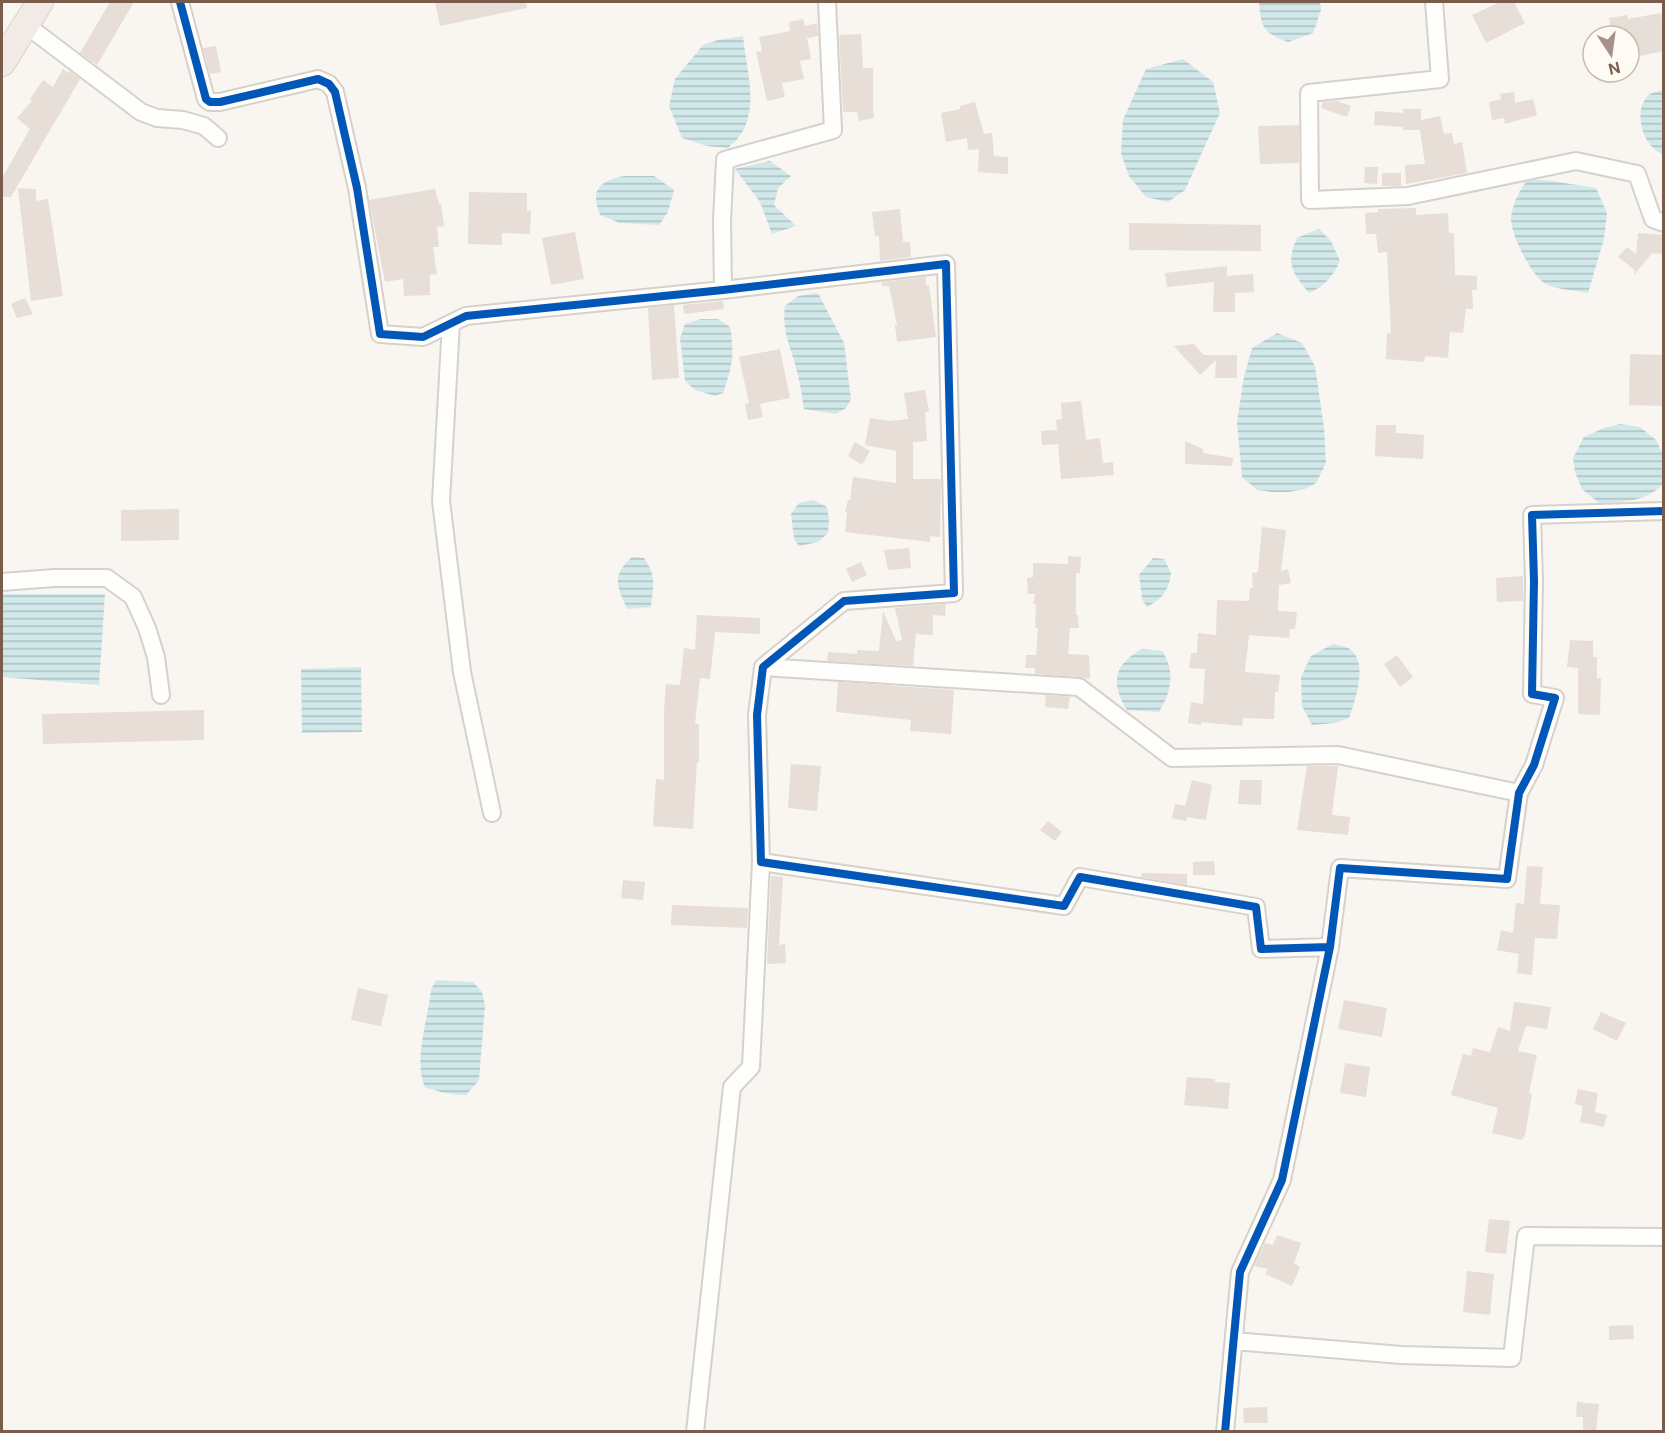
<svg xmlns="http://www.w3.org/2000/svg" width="1665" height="1433" font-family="'DM Sans',sans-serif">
	<defs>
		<pattern id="water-rules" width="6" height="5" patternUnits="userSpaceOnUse" patternTransform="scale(1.5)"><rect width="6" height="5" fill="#d0e8ea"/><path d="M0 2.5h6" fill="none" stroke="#aebfc0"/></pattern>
	</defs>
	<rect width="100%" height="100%" fill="#f9f5f0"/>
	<path fill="url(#water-rules)" d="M1259,2H1320L1321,10L1313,33L1288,42C1263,33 1261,27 1259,2Z
		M743,36C746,67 759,106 741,134C738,139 732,144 728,148L707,146L682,138L669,106L675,79L703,45L718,40Z
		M1183,59L1213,82L1220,113L1185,190L1168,202L1146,197L1129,176L1121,153L1123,120L1146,69Z
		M1663,90H1664L1663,154C1643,148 1631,109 1650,94C1653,92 1660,91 1663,90Z
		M770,161L791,176L778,188L774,205L796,226L772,234L760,202L735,169Z
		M624,176H654L674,190L668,212L659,225L620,223L600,215C590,190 599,181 624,176Z
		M1527,180H1545L1596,188L1607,213L1604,239L1588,293C1575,290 1558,290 1546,284C1532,277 1511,235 1511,219C1512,204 1519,192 1527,180Z
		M1319,229L1331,241L1340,261C1333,276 1325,286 1309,293C1291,272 1286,263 1297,238Z
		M818,293L844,343L851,399L846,408L836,414L804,409C802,398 801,387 798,376C793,350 781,334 785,306L798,296Z
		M701,319H718L730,327C735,354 732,367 723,393L715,396L695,390L685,381L680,338L685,324Z
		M1277,333L1302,343L1315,366L1324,428L1326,463L1316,483L1305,489L1289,492H1272L1257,490L1242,477L1237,422L1244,377L1252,348Z
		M1620,424L1640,427L1656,440L1663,454V484C1646,502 1624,501 1600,504L1582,489L1575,472L1573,458L1584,437L1604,428Z
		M814,500L827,507L829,519L828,533L818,542L799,546L794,539L791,514L799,503Z
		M632,557L644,558C657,576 653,586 651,607L627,609C617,585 611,576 632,557Z
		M1153,558L1164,559L1171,573C1168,592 1164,597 1147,607L1142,599L1139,575Z
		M2,594H105L99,685L2,677Z
		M1333,644C1338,645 1344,646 1348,648C1370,661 1355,700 1349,718L1334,723L1312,725L1302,706L1301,677L1311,656Z
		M1142,649L1162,651C1176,671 1171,692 1159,712L1127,710C1110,683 1114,664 1142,649Z
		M361,667L362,732L302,733L301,669Z
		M436,980L473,982L482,992L485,1006L479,1080L466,1095C451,1095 439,1092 425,1087C413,1062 428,1018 431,990Z"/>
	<path fill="#e6ded7" d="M110,2H134L97,65L80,53Z
		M435,2H526L527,8L440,26Z
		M1500,2H1514L1525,23L1486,43L1472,15Z
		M1661,13L1664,51L1640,56V53L1629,55V36H1611L1609,18L1627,15L1628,19Z
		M803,19L805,26L817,23L818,36L807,38L811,59L800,61L804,79L782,83L785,97L767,101L756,52L762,51L759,37L790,31L789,22Z
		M861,34L863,68H873V110L874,118L859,121L857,112H843L839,35Z
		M216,46L221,72L210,74L203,48Z
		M63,69L68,73L69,71L80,79L11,197H2V178L30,129L17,118L32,101L30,99L43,80L53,87Z
		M1514,92L1515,103L1533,99L1537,115L1505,124L1504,118L1492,120L1489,102L1501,99L1500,94Z
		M1337,101L1351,106L1347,117L1321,108L1323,102Z
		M975,102L984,134L992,133L994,156L1008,157V174L978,172L979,149L968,150L967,138L946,142L941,113L960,109V106Z
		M1403,109H1421V120L1440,116L1444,134L1452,133L1454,144L1462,142L1467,173L1406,184L1405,165L1425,164L1420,130H1403V127L1374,125L1375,111L1403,113Z
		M1299,125V163L1260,164L1258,126Z
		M1365,167H1378L1377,184L1364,183Z
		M1382,173H1401V186H1382Z
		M18,188L36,189V201L48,199L63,296L31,301Z
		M435,189L439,204H441L444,226L437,227L439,247H433L437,274L430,275V295L404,296L403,279L385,282L369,200Z
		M469,192L527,193V211H531L530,234L502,233V245L468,244Z
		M1416,208V215L1448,213L1449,233H1454L1455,275L1477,276V290H1472L1473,309H1466L1463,333L1450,332L1448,358L1425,356L1424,362L1386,359L1387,333L1391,334L1387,252L1378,253L1376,234H1366L1365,213L1378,212V209Z
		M900,209L903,242H910L911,257L880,261L879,236H875L872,212Z
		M1129,223L1261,225V251L1129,250Z
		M575,232L584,279L551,285L542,238Z
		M1638,233L1664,235V254L1652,253L1634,275L1635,270L1618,257L1627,247L1636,254Z
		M1227,266V276L1253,274L1254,292L1235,293V312H1213L1214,282L1167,287L1165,273Z
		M926,277V285H929L936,337L897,342L895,325H897L889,286H882V282Z
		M25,298L33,314L17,318L11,304Z
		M723,301L724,309L684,314L683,305Z
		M674,305L679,378L652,380L648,308Z
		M1194,344L1204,355H1237V378H1215L1216,360L1200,375L1174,346Z
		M780,349L790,398L760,404L763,417L748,420L745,404L749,403L739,357Z
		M1630,354L1664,355V406L1629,405Z
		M925,390L929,411L925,412L927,441L913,442V479H941L940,537L930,536V542L845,532L847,512H845L848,500H850L853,477L896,483V451L865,445L870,418L889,421L908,419L904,393Z
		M1081,401L1086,440L1100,438L1103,463L1113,462L1114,475L1061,479L1058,444L1042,445L1041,431L1057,430L1056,420L1062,419L1061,403Z
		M1376,425H1396V433L1424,435L1423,459L1375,456Z
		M1185,441L1203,449V453L1233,458L1232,466L1185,464Z
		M855,442L870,451L862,465L848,456Z
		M179,509V540L121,541V510Z
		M1262,527L1286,530L1281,571L1288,569L1291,583L1279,585L1278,611L1297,612L1295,629H1290L1289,638L1249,635L1245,672L1280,675L1278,692H1275L1274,719L1243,718L1242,726L1201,722V725L1188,723L1191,702L1203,704L1205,669L1189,668L1191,653H1197L1198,633L1216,635L1217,600L1249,601L1250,588H1253L1252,573L1258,572Z
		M909,548L911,568L888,570L884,550Z
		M1068,556L1081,557L1080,573H1076V615H1078L1079,628H1070L1068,654L1089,655L1090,679L1080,677L1035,674V668H1025L1026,655H1036L1038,628H1035L1036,604H1033L1035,594H1028L1027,578L1033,577V563L1068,564Z
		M861,562L867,575L852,582L846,569Z
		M1523,576V601L1497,602L1496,578Z
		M946,604L945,616L933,615V635L916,634L913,666L827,661L828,652L857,654V650L879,651L883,611L896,641L902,640L895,608Z
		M697,615L760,618V634L715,632L710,679L700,678L695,724H699V762H697L693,829L653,826L656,779L664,780V711L666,684L680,685L684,648L695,650Z
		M1570,640L1593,641V657H1597V678H1601L1600,715L1578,714V668L1567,667Z
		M1397,655L1413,677L1400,687L1384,664Z
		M838,682L954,690L951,734L910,731L911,720L836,712Z
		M1046,695L1070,697L1068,709L1045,707Z
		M204,710V740L43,744L42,714Z
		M791,764L821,766L817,811L788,808Z
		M1307,766H1338L1332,815L1350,817L1348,835L1297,830Z
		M1192,780L1212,785L1206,820L1187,817L1186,821L1172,818L1175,804L1185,806Z
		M1240,780H1262L1261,805L1238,804Z
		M1048,821L1062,832L1055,841L1040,830Z
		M1214,861L1215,875H1193V862Z
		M1527,866L1543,867L1540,904L1560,905L1557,939L1535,938L1532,975L1517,973L1519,954L1497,950L1501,930L1513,933L1516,903L1524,904Z
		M1142,873L1187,874V885L1141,877Z
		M771,876L783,877L779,945L785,944L786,963L767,964Z
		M623,880L645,882L643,900L621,898Z
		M672,905L748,908L747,928L671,925Z
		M358,988L388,995L381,1026L351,1020Z
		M1344,1000L1387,1008L1382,1037L1338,1029Z
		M1514,1002L1551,1007L1547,1029L1526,1026L1518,1051L1537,1055L1529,1093L1532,1094L1525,1135L1522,1140L1492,1133L1498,1108L1451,1095L1463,1054L1471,1056L1473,1048L1490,1052L1498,1027L1510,1031Z
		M1601,1012L1626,1023L1617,1041L1593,1029Z
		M1345,1063L1370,1067L1366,1097L1340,1093Z
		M1187,1077L1215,1079V1082L1230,1083L1228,1109L1184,1105Z
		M1578,1089L1598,1093L1595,1112L1607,1115L1604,1127L1580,1122L1583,1106L1575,1104Z
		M1489,1219L1510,1221L1506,1254L1485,1252Z
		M1277,1235L1301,1243L1294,1263L1300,1267L1292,1286L1265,1274L1268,1269L1254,1266L1265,1243L1273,1245Z
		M1467,1271L1494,1274L1490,1315L1463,1312Z
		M1633,1325L1634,1339L1609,1340V1326Z
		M1577,1402L1599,1404L1596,1431H1583V1417H1576Z
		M1267,1407L1268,1423H1244L1243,1408Z"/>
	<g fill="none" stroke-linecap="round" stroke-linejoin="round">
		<g stroke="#d7d1cb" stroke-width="20">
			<path id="minor" d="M180,2L206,99L210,102H220L318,79L329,84L335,92L357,188L380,334L423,337L466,316L723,290L946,264L954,593L844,601L763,667L757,715L761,862L1064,906L1080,877L1256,907L1261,949L1330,947
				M1434,2L1440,79L1309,93L1310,200L1408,196L1576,161L1637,174L1653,219L1664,223
				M26,25L141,112L157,118L183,120L204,126L218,138
				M723,290L722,221L725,160L833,130L827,2
				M451,323L441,501L462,672L492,813
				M2,582L54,578H107L133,597L147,628L156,657L161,695
				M763,667L1079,687L1172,758L1338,755L1519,793
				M1234,1341L1401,1355L1512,1358L1526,1236L1664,1237
				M695,1432L732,1087L751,1067L761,862
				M1225,1432L1240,1272L1282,1180L1330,947L1340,868L1507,879L1519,793L1534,765L1555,698L1532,694L1534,581L1532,515L1664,511"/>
		</g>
		<g stroke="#dad1cc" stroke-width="28">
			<path id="highway" d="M2,63L40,2"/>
		</g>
		<use href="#minor" stroke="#fefefd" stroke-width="16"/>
		<use href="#highway" stroke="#f2eae7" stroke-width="26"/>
		<g stroke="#fffaf3" stroke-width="11">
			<path id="cycleway" d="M180,2L206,99L210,102H220L318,79L329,84L335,92L357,188L380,334L423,337L466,316L723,290L946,264L954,593L844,601L763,667L757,715L761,862L1064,906L1080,877L1256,907L1261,949L1330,947
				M1225,1432L1240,1272L1282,1180L1330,947L1340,868L1507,879L1519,793L1534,765L1555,698L1532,694L1534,581L1532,515L1664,511"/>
		</g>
		<use href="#cycleway" stroke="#0057b8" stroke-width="8"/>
	</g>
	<rect width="1665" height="1433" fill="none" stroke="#7a5c4d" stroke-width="6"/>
	<g transform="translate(1611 54) rotate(167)"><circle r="28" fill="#fffaf3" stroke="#cabbb1" stroke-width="1.5"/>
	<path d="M0-4.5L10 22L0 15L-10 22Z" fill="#a69286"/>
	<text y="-9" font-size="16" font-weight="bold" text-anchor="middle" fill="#7a5c4d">N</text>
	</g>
</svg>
